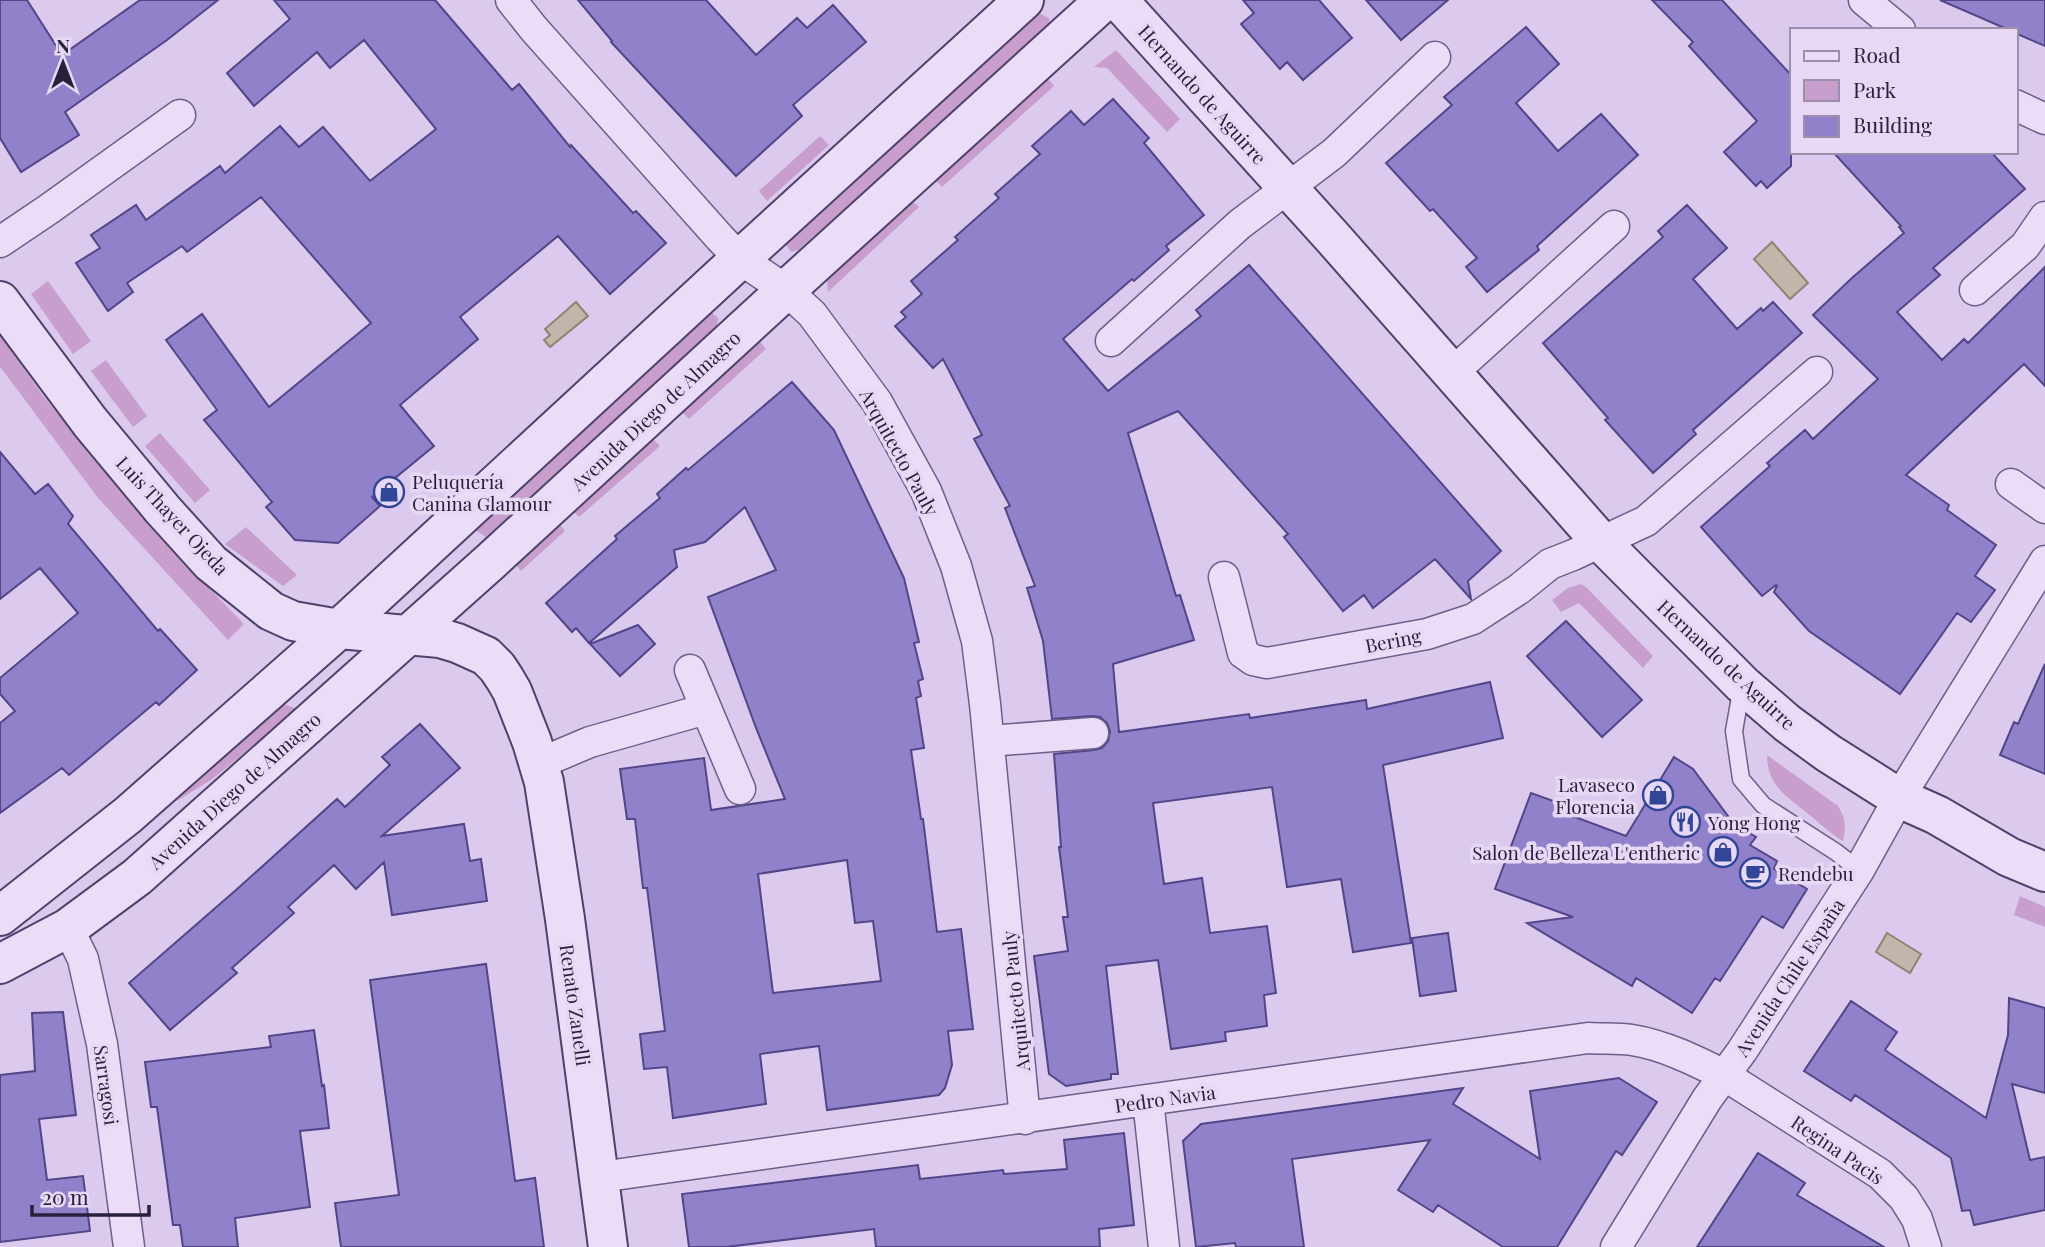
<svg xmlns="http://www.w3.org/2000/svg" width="2045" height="1247" font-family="'Playfair Display',serif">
	<rect width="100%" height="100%" fill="#dccaee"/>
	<path fill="#c89ecc" d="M1041,14L1049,18L1051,29L798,250L791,252L785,243L1031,18Z
		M1116,50L1180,119L1167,132L1107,68L1094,67Z
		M1046,76L1054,86L942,187L933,177Z
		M820,136L829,145L767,201L759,191Z
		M911,200L919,207L828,292L827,279L830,272Z
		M48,281L91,341L73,354L31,294Z
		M702,312H711L718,318L717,327L486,537L471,527Z
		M0,335L44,397L148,525L244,624L228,640L98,498L10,380L0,367Z
		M758,339L766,349L689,419L679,409Z
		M106,360L147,416L133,427L91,371Z
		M160,433L210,490L195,503L145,446Z
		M652,438L660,446L579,517L570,508Z
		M557,521L565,531L521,571L513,562Z
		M246,527L297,575L283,586L225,544Z
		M1581,584L1587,588L1653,656L1643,668L1579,603L1561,612L1552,600L1568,588Z
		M274,701L298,709L211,780L177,801L196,777Z
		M1767,755L1838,806C1846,819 1846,827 1843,841C1829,833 1820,823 1807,813C1786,796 1767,785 1767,755Z
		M2020,896L2045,907V927L2014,915Z"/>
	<path fill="#c2b6aa" stroke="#918271" stroke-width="2" d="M1772,242L1808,283L1790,299L1754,259Z
		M576,302L588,316L550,347L544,340L550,335L545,329Z
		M1887,933L1921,954L1910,973L1876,952Z"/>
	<path fill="#9181ca" stroke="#524588" stroke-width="2" fill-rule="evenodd" d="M0,0H27L62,55L140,0H218L167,40L65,112L79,135L21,172L0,138Z
		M274,0H435L512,90L519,84L570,147L571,145L633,213L636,211L666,243L610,294L558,236L460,317L478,339L400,405L434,446L372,497L380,506L338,543L295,540L266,507L272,502L204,420L217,410L166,340L202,314L269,407L371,323L261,197L187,252L182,246L127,283L133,292L108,311L76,263L100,248L91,235L136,205L146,220L220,166L225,173L280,126L299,147L323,127L370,181L436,129L364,40L330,68L317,52L254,106L227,73L290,19Z
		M578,0H706L756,55L797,18L807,28L833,5L866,42L793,105L802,116L736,176L611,42L612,41Z
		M1243,0H1319L1352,38L1303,80L1287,62L1280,69L1241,24L1254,13Z
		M1366,0H1448L1401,40Z
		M1652,0H1722L1791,75V166L1767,188L1761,181L1756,186L1724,152L1757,121L1689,46L1693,42Z
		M1940,0H2045V46L2015,33V30H2009Z
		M1526,27L1559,64L1516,103L1558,151L1601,114L1638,155L1537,246L1539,250L1487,292L1466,267L1477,258L1433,209L1430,211L1386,163L1452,105L1444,97Z
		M1113,99L1149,138L1144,143L1204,215L1166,246L1169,250L1134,281L1132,279L1063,339L1108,391L1201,316L1196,310L1249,265L1501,551L1468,581L1471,599L1435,559L1373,608L1364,595L1343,611L1284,537L1288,534L1178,411L1128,433L1176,596L1180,595L1194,640L1113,664L1119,732L1249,714L1250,718L1366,700L1367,709L1490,682L1503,738L1383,765L1411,943L1353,952L1341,879L1287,887L1272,787L1153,803L1164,884L1202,878L1210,933L1267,926L1276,993L1264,995L1267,1026L1225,1032L1226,1041L1171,1049L1158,960L1106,966L1118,1074H1111V1079L1066,1086L1049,1074L1034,956L1068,951L1063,917H1068L1059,847H1061L1054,754L1094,750L1102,748L1108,741L1110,731L1107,723L1100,717L1092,716L1052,719L1043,641L1027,588L1035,586L1005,508L1010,506L974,439L982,435L943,359L933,368L895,326L906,317L901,312L922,294L911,281L958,240L955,237L999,198L995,194L1040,154L1032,146L1071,111L1084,125Z
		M1833,152H1991L2025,189L1933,268L1940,275L1897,312L1942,360L1964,339L1968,343L2045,267V386L2024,364L1906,475L1949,505L1947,510L1996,545L1975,576L1995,590L1971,622L1957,613L1900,694L1809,631L1774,592L1777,586L1776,585L1762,596L1701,527L1770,466L1767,463L1805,430L1813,439L1878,379L1813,315L1853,277L1904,233L1899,227L1901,226Z
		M1687,205L1727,248L1693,279L1737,329L1761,308L1763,311L1773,302L1802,333L1693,430L1696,434L1653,473L1605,420L1608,418L1543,343L1663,237L1658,231Z
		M792,382L834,430L904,578L919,642L914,643L923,679L918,681L921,696L916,698L924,748L911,750L921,819H923L937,932L961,929L973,1029L948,1031L952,1065L945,1088L939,1095L827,1110L819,1046L760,1054L766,1104L673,1118L667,1067L644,1069L640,1034L665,1031L647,888H643L635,819H627L620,769L704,758L711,810L785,799L756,728L708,597L776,570L745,507L705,542L674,550L677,567L589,643L576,628L572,632L546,603L617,539L615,536L660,498L657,494L686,468L688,470ZM847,860L855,923L873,921L881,981L773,993L758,874Z
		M0,452L35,494L48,484L73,516L68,524L158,631L160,629L197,670L159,705L156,702L69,775L62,768L0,813V723L15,711L0,694V678L78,613L40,568L0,599Z
		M1566,621L1642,700L1602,737L1527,656Z
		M638,625L655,644L620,676L590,644Z
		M2045,664V774L2000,755L2014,722L2018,724Z
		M420,724L460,768L382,836L464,824L470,861L481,859L487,901L392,915L384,862L356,889L334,865L288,907L294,913L232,968L237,973L170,1030L129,983L236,890L337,799L345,807L390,765L382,757Z
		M1674,757L1693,769L1734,824L1756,837L1750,845L1777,861L1774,869L1807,889L1783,928L1762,916L1720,981L1715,978L1692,1013L1636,978L1632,986L1527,923L1573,917L1495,889L1531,793L1559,803L1556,810L1626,836Z
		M1448,933L1456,991L1420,996L1412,938Z
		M486,964L515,1181L535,1178L544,1247H341L335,1203L399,1195L370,980Z
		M2009,998L2045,1008V1093L2012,1084L2030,1160L2045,1157V1210L1974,1225L1970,1210L1962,1211L1951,1158L1855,1095L1851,1101L1804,1071L1851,1001L1897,1032L1885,1050L1986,1118L2008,1035Z
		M63,1012L76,1115L39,1119L47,1180L83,1176L90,1231L0,1242V1075L35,1071L32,1013Z
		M314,1030L322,1086L324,1085L329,1128L300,1131L310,1207L235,1218L238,1247H183L180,1225H173L157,1107H151L145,1062L271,1047L269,1036Z
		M1619,1078L1657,1102L1622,1155L1616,1151L1557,1247H1503L1438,1205L1433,1212L1398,1190L1430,1140L1292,1159L1304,1247H1236L1235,1243L1196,1247L1183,1141L1201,1124L1463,1088L1453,1104L1540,1159L1530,1091Z
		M1124,1133L1134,1225L1099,1229L1100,1247H876L874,1229L726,1247H689L682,1194L918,1165L920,1179L1003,1170L1004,1174L1067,1169L1064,1140Z
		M1758,1153L1805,1183L1797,1195L1884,1247H1697Z"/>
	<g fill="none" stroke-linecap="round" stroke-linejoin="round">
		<g stroke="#6d5f8a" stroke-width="19">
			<path id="lane" d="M1742,686L1734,731L1741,779L1763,805L1836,852L1859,870"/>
		</g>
		<g stroke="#6d5f8a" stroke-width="33">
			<path id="street" d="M511,0L534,29L720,238L740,259L786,290L812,314L877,402L926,491L956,566L977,641L985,704L1025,1119
				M1864,0L1900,30
				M2015,105L2045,119
				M0,242L49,209L180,115
				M1975,290L2025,246L2045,217
				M1111,341L1240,224L1334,153L1435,57
				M1451,374L1614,226
				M2011,484L2045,508
				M1224,577L1243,653L1253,660L1267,663L1427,634L1473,619L1519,589L1550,564L1573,555L1646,521L1817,372
				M690,670L740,789
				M989,741L1093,733
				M538,764L590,742L706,709
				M68,928L83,959L102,1044L129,1247
				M1148,1100L1164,1247
				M600,1177L1588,1038C1602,1039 1618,1038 1632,1040C1664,1045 1696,1061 1724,1075L1880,1174L1904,1198L1917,1219L1926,1247
				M1616,1247L1707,1099L1742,1051L1859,870L1899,798L2045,561"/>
		</g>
		<g stroke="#4e426c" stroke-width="42">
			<path id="secondary" d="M1118,0L1334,239L1601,542L1742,684L1787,723L1828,753L1899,798L1937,815L2009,857L2045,872
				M0,301L90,422L163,510L211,563L271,611L293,621L339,629L440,638L457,643L486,656L497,667L505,679L512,691L532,742L544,782L565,919L608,1247
				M0,916L128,815L339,629L740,259L1024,0
				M0,964L68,928L137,877L490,562L786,290L1105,0"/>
		</g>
		<use href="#lane" stroke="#ebddf8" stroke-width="16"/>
		<use href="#street" stroke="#ebddf8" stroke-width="30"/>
		<use href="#secondary" stroke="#ebddf8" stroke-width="38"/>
	</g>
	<defs>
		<g id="shop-ring" transform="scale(1.575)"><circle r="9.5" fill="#e7d9f5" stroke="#314697" stroke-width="1.5"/><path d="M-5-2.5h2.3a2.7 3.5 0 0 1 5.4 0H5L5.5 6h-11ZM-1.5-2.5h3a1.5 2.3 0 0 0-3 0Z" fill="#314697"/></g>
		<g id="restaurant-ring" transform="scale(1.575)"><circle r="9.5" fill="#e7d9f5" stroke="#314697" stroke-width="1.5"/><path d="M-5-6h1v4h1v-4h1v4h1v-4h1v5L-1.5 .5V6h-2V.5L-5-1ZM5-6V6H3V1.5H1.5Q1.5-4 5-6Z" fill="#314697"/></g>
		<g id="cafe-ring" transform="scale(1.575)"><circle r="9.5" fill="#e7d9f5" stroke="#314697" stroke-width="1.5"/><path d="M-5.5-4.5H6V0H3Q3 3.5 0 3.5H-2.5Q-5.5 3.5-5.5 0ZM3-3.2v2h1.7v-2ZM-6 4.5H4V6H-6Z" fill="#314697"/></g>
	</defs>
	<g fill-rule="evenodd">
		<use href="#shop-ring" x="389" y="492"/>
		<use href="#shop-ring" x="1658" y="795"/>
		<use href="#restaurant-ring" x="1685" y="822"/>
		<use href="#shop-ring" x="1723" y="852"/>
		<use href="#cafe-ring" x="1755" y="873"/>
	</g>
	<g text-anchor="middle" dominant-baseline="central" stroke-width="7" stroke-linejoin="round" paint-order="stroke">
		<g font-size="19" fill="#29213b" stroke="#e7d9f5">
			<text transform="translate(1203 94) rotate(48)">Hernando de Aguirre</text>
			<text transform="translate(655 410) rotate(-43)">Avenida Diego de Almagro</text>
			<text transform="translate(900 452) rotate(61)">Arquitecto Pauly</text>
			<text transform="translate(173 515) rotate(47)">Luis Thayer Ojeda</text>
			<text transform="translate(1393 640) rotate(-11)">Bering</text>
			<text transform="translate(1727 664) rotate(43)">Hernando de Aguirre</text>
			<text transform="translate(234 790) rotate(-42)">Avenida Diego de Almagro</text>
			<text transform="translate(1789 977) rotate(-57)">Avenida Chile España</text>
			<text transform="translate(1015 1001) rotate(-96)">Arquitecto Pauly</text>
			<text transform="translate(576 1005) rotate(82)">Renato Zanelli</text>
			<text transform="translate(107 1085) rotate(82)">Sarragosi</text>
			<text transform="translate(1165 1098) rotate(-8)">Pedro Navia</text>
			<text transform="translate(1838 1149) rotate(34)">Regina Pacis</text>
		</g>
		<g font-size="19" fill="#29213b" stroke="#e7d9f5" text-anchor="start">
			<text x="412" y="481">Peluquería<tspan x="412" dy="22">Canina Glamour</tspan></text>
			<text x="1635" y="784" text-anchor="end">Lavaseco<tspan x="1635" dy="22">Florencia</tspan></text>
			<text x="1708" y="822">Yong Hong</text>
			<text x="1700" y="852" text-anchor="end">Salon de Belleza L'entheric</text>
			<text x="1778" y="873">Rendebu</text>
		</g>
	</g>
	<rect x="1790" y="28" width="228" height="126" fill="#e7d9f5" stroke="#9b8fab" stroke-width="2"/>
	<rect x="1804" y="51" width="35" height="10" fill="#ebddf8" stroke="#9b8fab" stroke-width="2"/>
	<text x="1853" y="63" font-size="21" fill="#29213b">Road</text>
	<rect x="1804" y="80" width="35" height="21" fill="#c89ecc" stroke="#9b8fab" stroke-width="2"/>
	<text x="1853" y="98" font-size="21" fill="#29213b">Park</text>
	<rect x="1804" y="116" width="35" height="21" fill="#9181ca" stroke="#9b8fab" stroke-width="2"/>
	<text x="1853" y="133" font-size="21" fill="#29213b">Building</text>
	<g transform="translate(63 63)" stroke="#e7d9f5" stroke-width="5" paint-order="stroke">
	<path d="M0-5L12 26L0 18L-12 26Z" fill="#29213b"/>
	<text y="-10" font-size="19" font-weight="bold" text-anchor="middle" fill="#29213b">N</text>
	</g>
	<path d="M32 1205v10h117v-10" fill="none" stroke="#29213b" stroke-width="3.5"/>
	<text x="42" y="1205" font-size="21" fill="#29213b" stroke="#e7d9f5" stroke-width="5" paint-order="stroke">20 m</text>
</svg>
